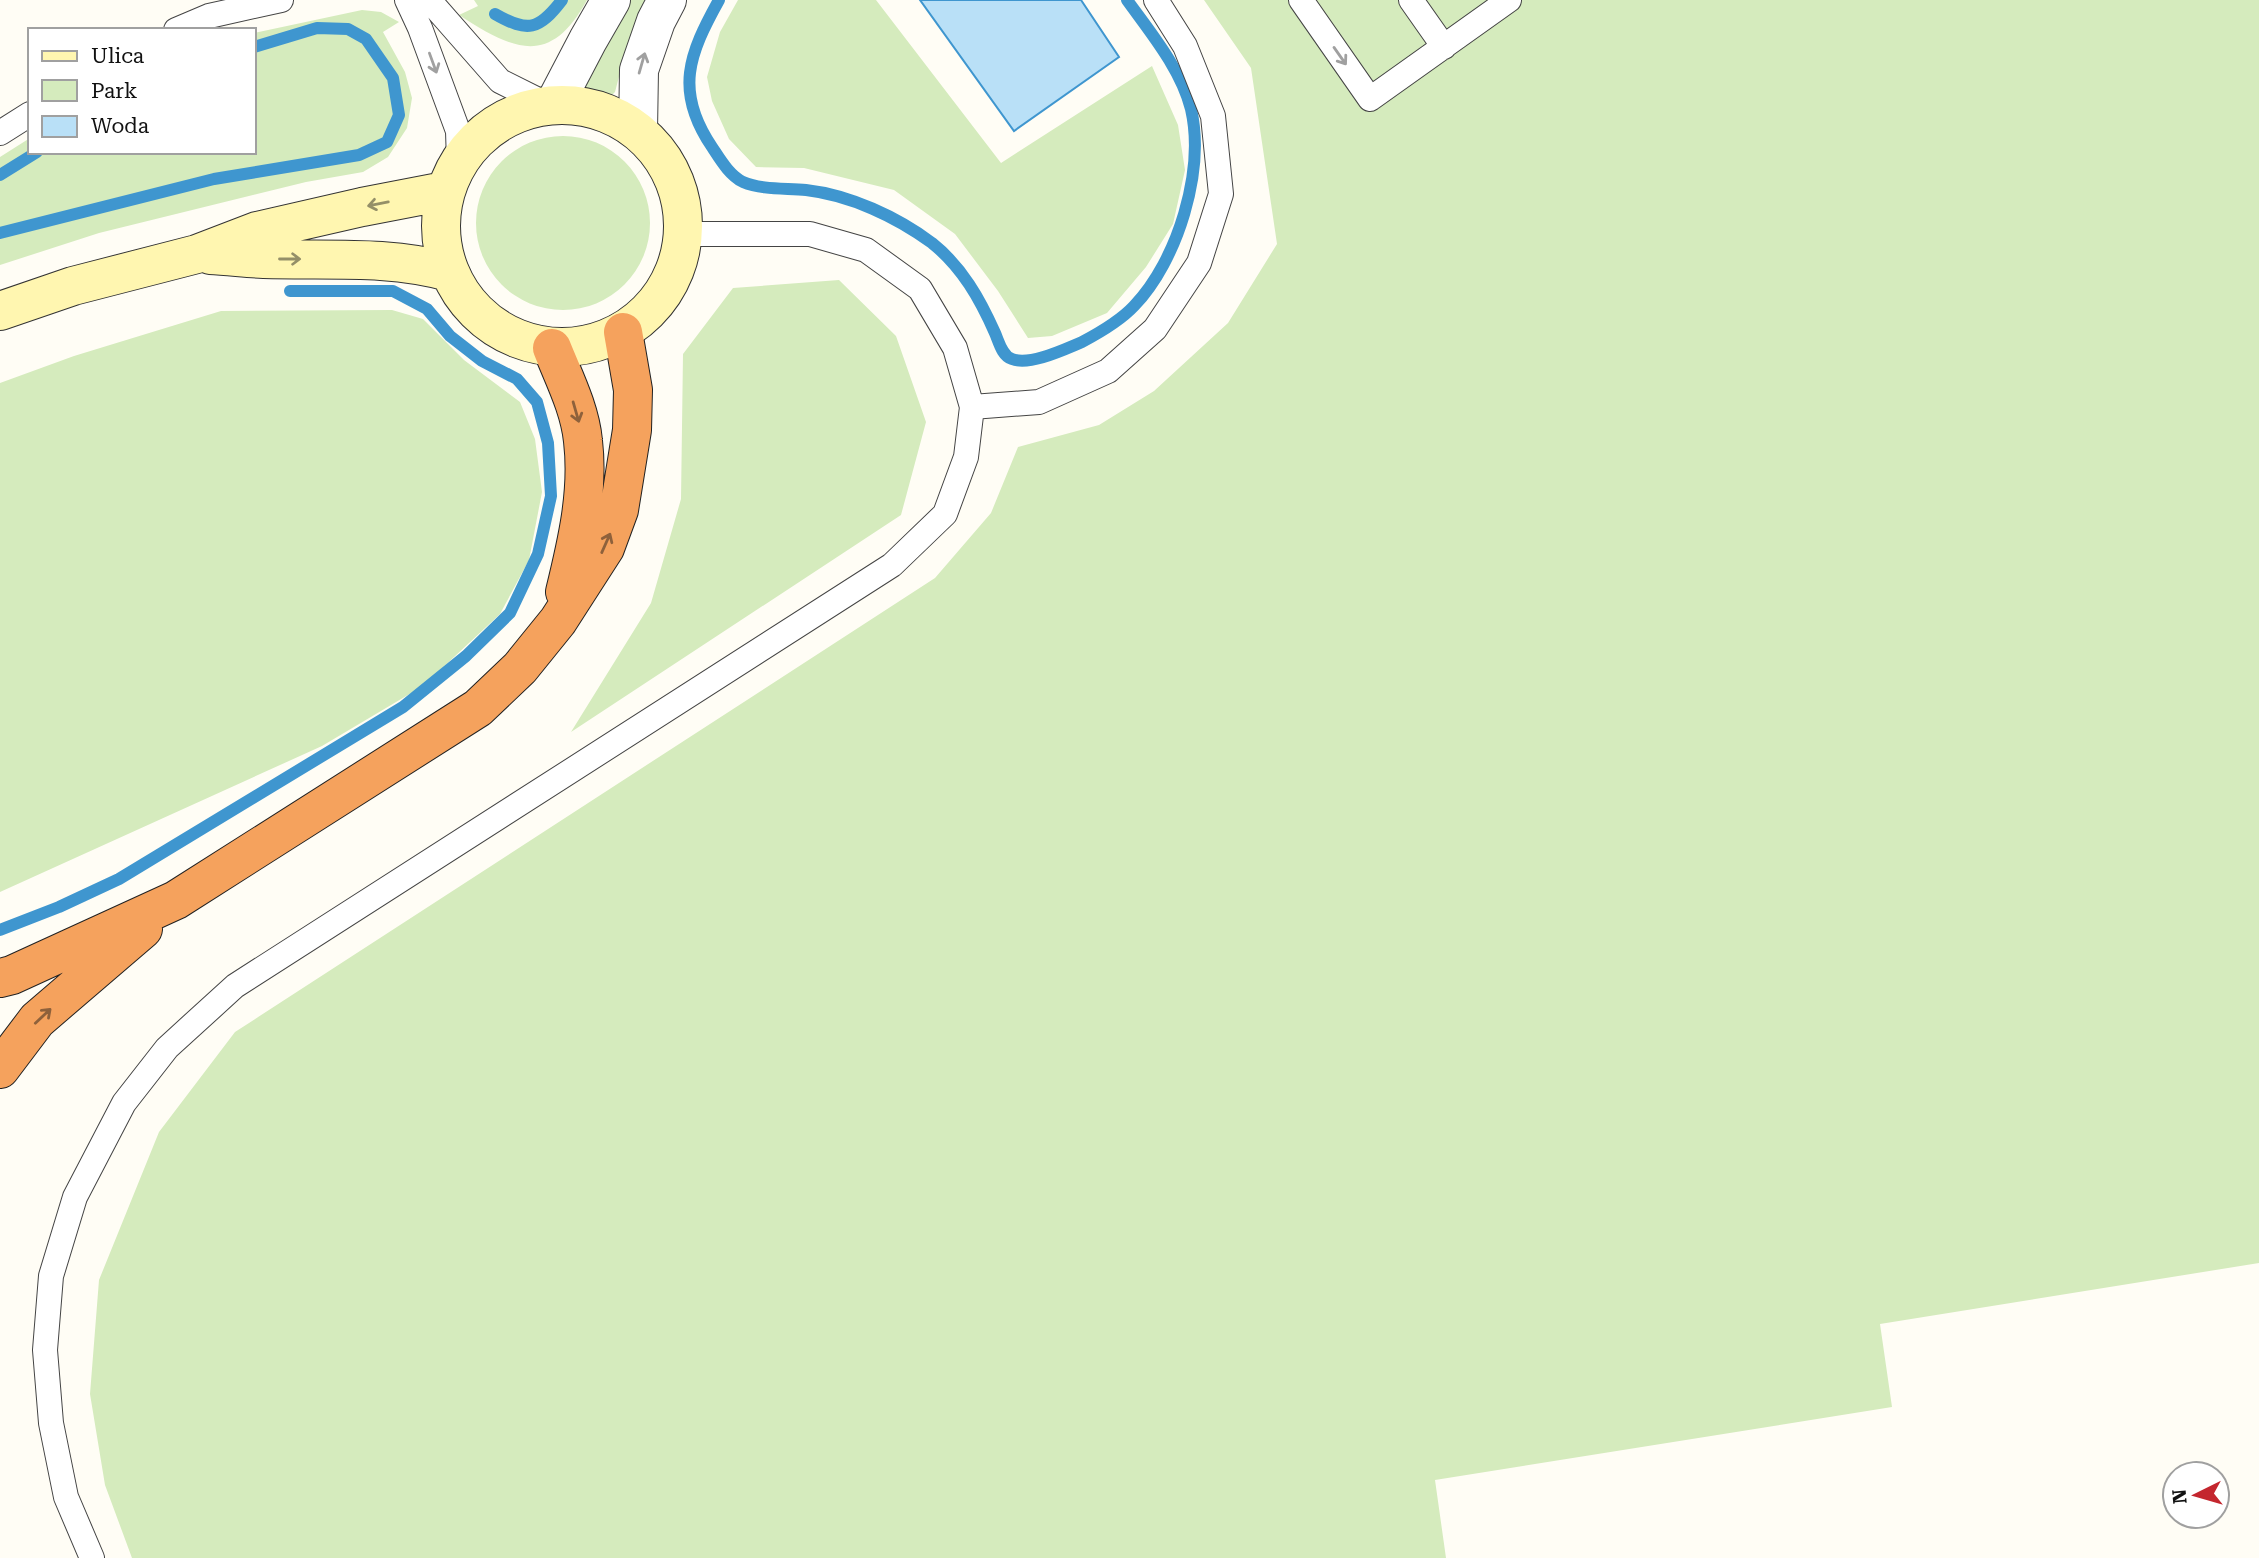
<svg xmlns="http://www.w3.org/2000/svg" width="2259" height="1558" font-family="'Roboto Serif',serif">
	<rect width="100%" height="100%" fill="#fffdf5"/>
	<path fill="#d5ebbd" d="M474,0H587C550,68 513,50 459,15L478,6Z
		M623,0H653L621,69L615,92L612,95L583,87Z
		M738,0H876L1001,163L1152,66L1178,125L1185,170L1173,224L1146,267L1107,313L1052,336L1028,338L998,291L955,234L894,190L804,168L756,167L729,139L712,101L707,77L720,32Z
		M1204,0H2259V1263L1880,1324L1892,1407L1435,1480L1446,1558H132L105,1485L90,1394L99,1280L159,1132L235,1032L935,578L991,513L1018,447L1099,425L1154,391L1228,323L1277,244L1251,68Z
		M362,10L381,12L399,22L383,32L405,72L412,98L407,128L388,157L363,172L306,182L99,233L0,265V157L30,138V152H254V33Z
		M476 223a87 87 0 1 1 174 0a87 87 0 1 1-174 0Z
		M839,280L896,336L926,422L901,515L571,732L651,603L681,499L683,354L733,288Z
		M392,310L423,319L464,360L520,402L535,439L542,492L529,560L500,614L423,686L322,746L0,892V383L74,356L221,311Z"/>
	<path fill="#b9e0f7" stroke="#3f96cf" stroke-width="2" d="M920,0H1081L1119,57L1014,131Z"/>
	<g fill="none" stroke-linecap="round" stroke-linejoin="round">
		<path stroke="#3f96cf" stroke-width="12" d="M719,0C689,54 674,91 712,147C720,159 729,175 743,182C762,190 786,188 806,190C850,195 897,217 932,243C962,267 980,299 995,333C999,342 1002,356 1012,359C1030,366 1065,349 1082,342C1099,333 1121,320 1134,306C1178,260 1205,171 1191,109C1181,69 1150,32 1127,0
			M495,14C528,33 539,30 562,0
			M0,175L37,152
			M0,233L214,179L359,155L387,142L399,115L393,78L366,39L348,29L317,28L254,47
			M0,930L59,907L119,879L403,707L466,656L510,613L538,554L551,496L548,443L537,402L517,379L482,361L450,336L427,309L393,291H290"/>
		<g stroke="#444" stroke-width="26">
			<path id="service" d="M407,0L420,28L458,131L459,162
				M429,0L500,81L550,106
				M1301,0L1370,99L1509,0
				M1411,0L1444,47
				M176,30L209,16L281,0
				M0,133L30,114
				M972,407L1039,402L1108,371L1155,329L1199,263L1221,194L1213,116L1185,46L1156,0
				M92,1558L66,1497L51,1423L45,1350L51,1276L75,1197L124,1103L167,1048L235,986L892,565L945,514L966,457L972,407L955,348L920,289L866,250L810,234H683"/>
		</g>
		<g stroke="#444" stroke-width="40">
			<path id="tertiary" d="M554,105L588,40L611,0
				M638,131L639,70L656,21L667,0"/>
		</g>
		<g stroke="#333" stroke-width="40">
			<path id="secondary" d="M441 226a121 121 0 1 1 242 0a121 121 0 1 1-242 0Z
				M210,255C228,256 246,258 264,259C326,261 389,255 449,272
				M0,311L73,286L197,254L257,231L362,207L445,191"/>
		</g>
		<g stroke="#222" stroke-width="40">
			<path id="motorway" d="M552,348C564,378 580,409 583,441C589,492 577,543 565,592
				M0,978L12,975L176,900L478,708L520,668L558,621L605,548L619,510L632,430L633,390L623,332
				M0,1069L37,1020L143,929"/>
		</g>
		<use href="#service" stroke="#fff" stroke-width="24"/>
		<use href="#tertiary" stroke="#fff" stroke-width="38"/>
		<use href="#secondary" stroke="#fff6b0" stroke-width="38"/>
		<use href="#motorway" stroke="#f5a25d" stroke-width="38"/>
	</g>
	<defs><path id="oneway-shaft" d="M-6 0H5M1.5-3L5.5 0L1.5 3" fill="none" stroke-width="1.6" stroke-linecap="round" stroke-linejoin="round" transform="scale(1.75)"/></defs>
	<g stroke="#a0a0a0">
		<use href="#oneway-shaft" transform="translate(1340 56) rotate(55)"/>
		<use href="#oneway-shaft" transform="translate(433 63) rotate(70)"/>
		<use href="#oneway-shaft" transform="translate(642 63) rotate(-74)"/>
	</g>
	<g stroke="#948f68">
		<use href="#oneway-shaft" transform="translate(378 204) rotate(169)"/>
		<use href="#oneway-shaft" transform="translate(290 259)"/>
	</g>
	<g stroke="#8e613b">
		<use href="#oneway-shaft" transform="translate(576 412) rotate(74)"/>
		<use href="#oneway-shaft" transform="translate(606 543) rotate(-66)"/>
		<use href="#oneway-shaft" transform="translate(43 1016) rotate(-43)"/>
	</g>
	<rect x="28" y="28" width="228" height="126" fill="#ffffff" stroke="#a0a0a0" stroke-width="2"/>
	<rect x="42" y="51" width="35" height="10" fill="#fff6b0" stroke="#a0a0a0" stroke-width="2"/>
	<text x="91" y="63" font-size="21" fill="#111111">Ulica</text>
	<rect x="42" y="80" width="35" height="21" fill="#d5ebbd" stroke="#a0a0a0" stroke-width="2"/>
	<text x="91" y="98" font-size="21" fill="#111111">Park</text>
	<rect x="42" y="116" width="35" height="21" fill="#b9e0f7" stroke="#a0a0a0" stroke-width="2"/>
	<text x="91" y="133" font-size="21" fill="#111111">Woda</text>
	<g transform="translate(2196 1495) rotate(265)"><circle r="33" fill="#ffffff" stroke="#a0a0a0" stroke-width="2"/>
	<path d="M0-5L12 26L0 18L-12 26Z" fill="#c4262e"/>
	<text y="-10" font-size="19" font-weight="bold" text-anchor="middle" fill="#111111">N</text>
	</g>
</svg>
